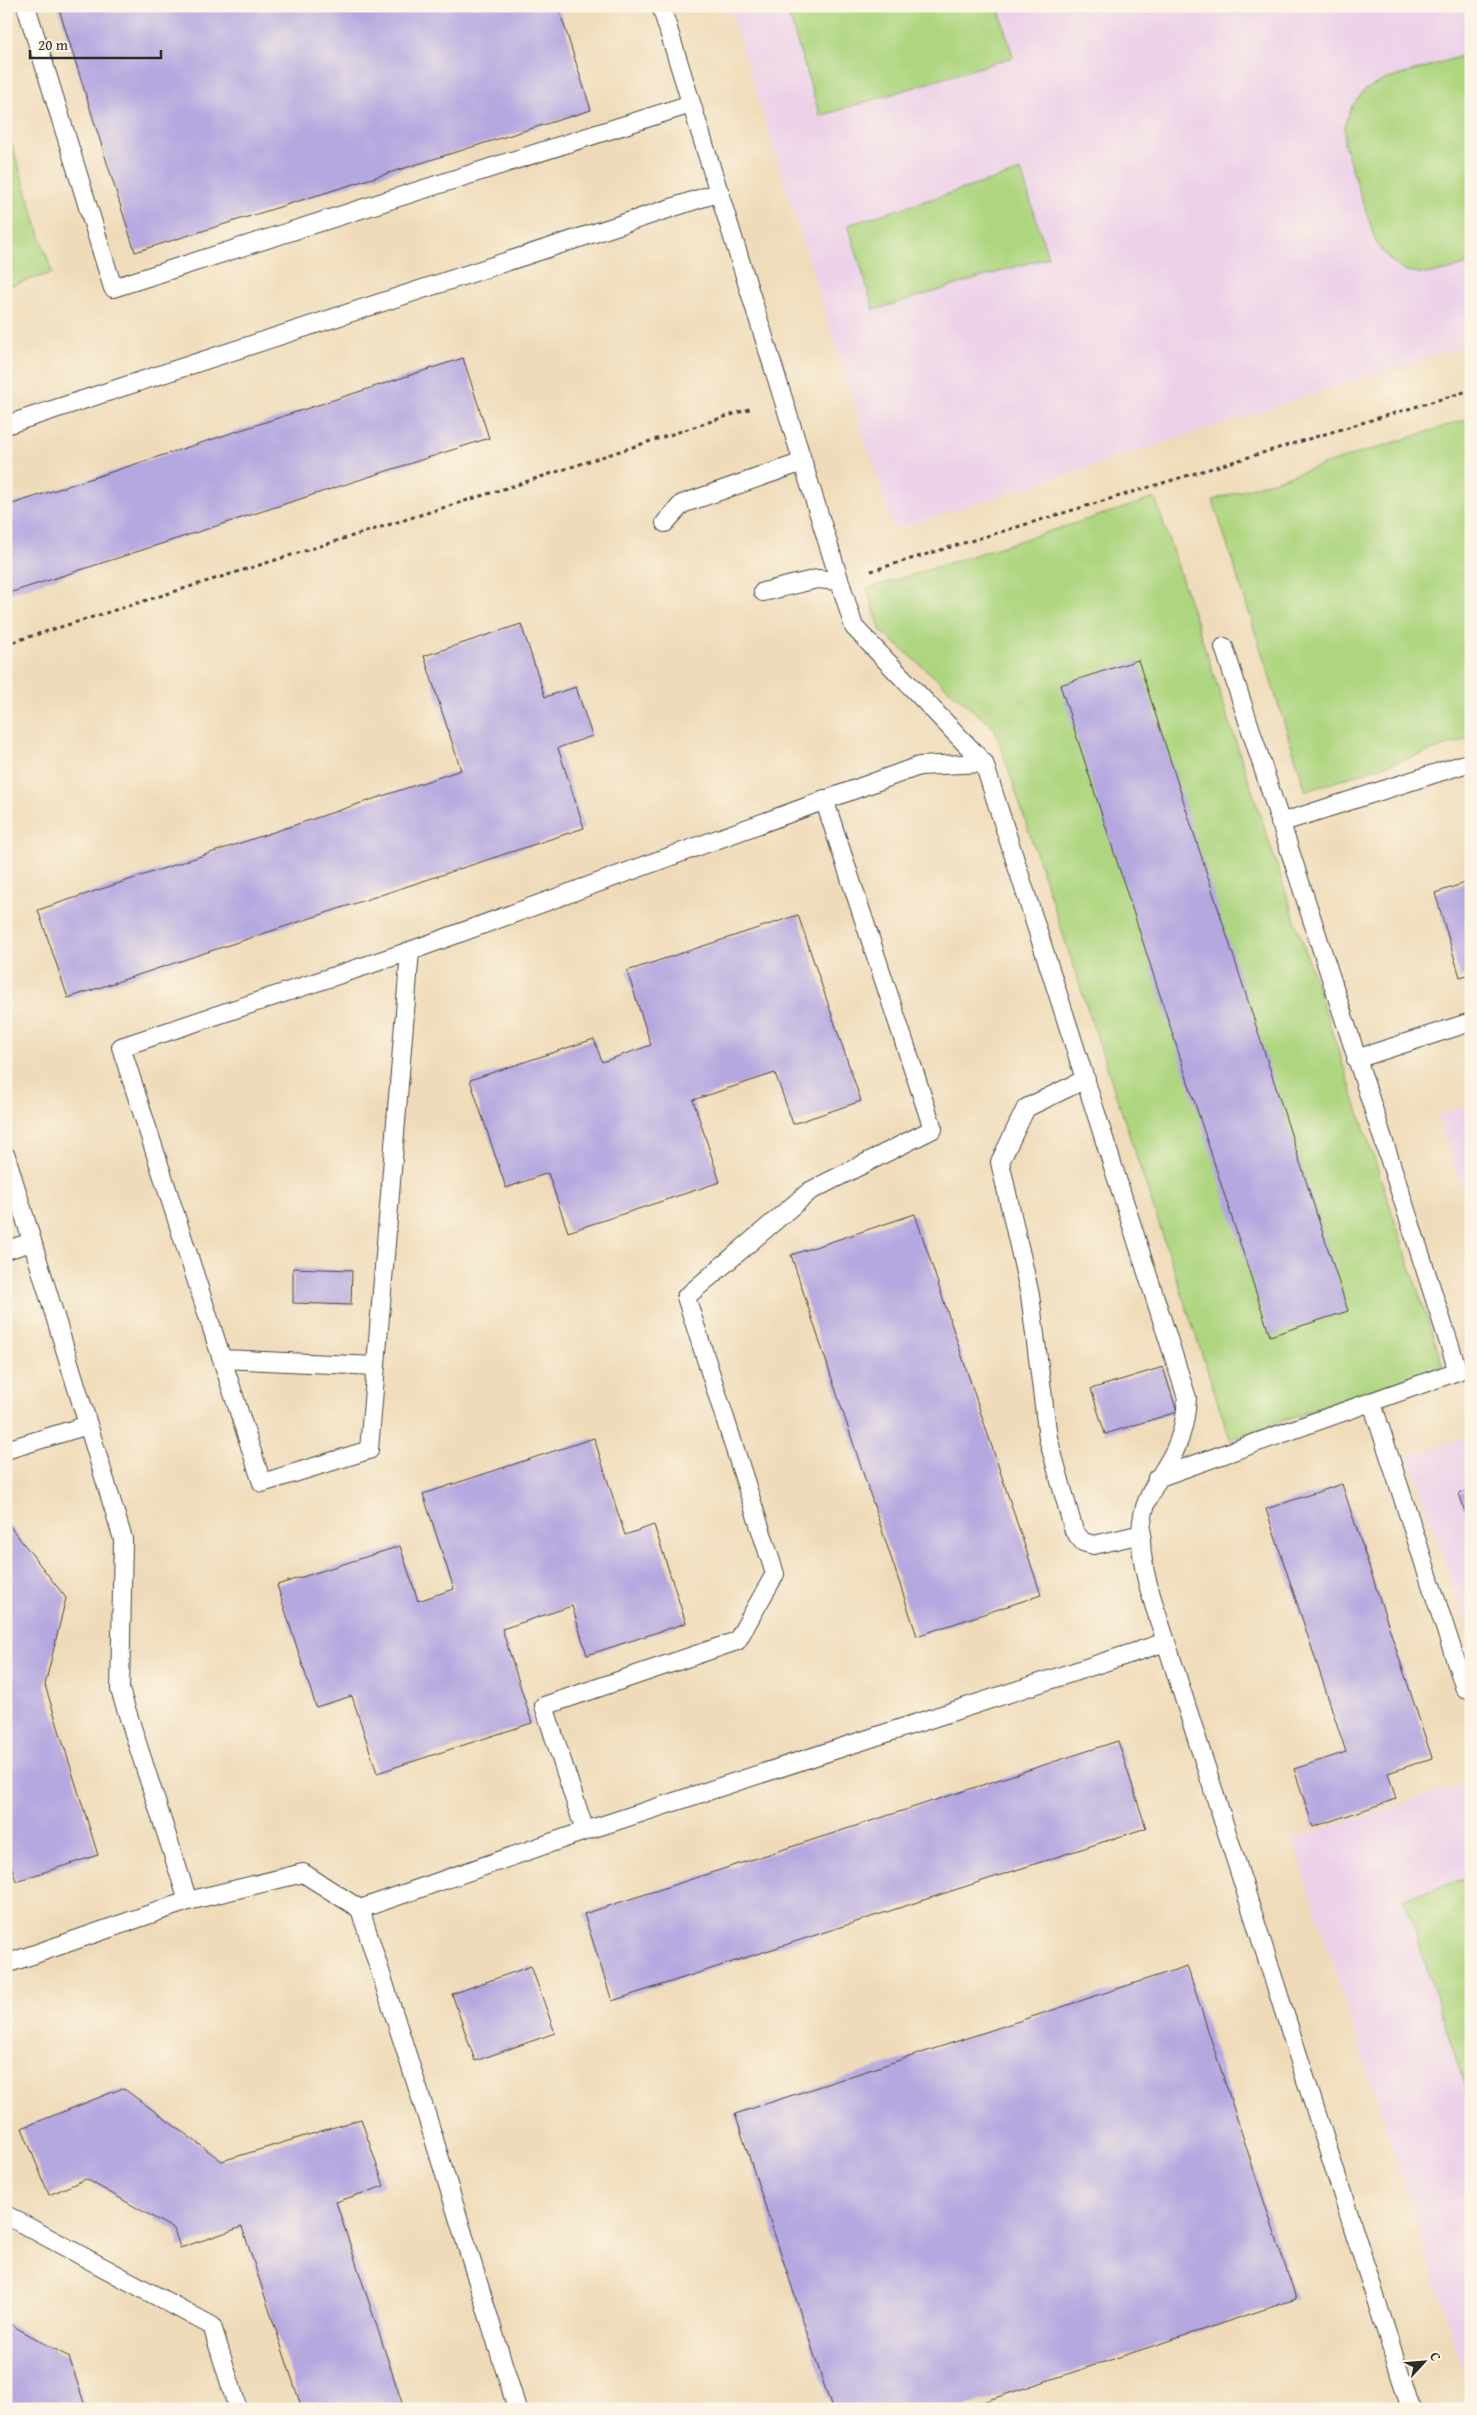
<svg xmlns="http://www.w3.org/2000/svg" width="1477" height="2415" font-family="'Gentium Book Plus',serif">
	<rect width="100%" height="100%" fill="#fcf5e5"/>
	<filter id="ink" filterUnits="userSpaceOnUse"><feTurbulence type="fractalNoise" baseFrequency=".02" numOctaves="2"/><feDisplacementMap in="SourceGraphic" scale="10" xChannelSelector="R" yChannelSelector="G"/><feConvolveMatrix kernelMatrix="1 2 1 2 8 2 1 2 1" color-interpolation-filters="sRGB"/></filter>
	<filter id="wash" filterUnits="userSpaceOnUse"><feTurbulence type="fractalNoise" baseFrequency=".0096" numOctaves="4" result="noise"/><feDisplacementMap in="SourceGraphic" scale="20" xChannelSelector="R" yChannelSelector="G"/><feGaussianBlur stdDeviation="1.12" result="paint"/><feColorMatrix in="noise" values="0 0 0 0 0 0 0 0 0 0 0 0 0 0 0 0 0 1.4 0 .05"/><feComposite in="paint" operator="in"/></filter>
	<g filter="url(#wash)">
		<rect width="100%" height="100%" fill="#efdbb9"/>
		<path fill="#ecd1e9" d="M729,6H1471V344L894,530Z
			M1471,1104V1218L1438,1115Z
			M1471,1436V1639L1409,1456Z
			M1471,1782V2393L1293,1839Z"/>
		<path fill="#aed680" stroke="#6c8056" d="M786,6H998L1013,57L820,116Z
			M1471,53V263L1446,271L1426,274L1406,271L1390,260L1377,245L1344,144L1345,124L1352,106L1365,90L1382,81Z
			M6,126L52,273L6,287Z
			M1021,171L1048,257L874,310L848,225Z
			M1471,418V738L1306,791L1213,500Z
			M1155,498L1443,1366L1230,1439L995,729L881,631L867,589Z
			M1471,1877V2105L1404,1898Z"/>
		<g id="blocks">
			<path fill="#b5a8e0" d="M58,6H558L591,110L135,252Z
				M463,358L489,438L6,594V506Z
				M521,624L545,697L576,687L592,736L558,748L584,828L68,998L38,910L461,770L424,656Z
				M1138,660L1348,1311L1270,1336L1060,685Z
				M1471,881V974L1460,977L1435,893Z
				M798,915L861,1101L793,1124L775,1073L693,1100L720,1182L568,1232L548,1173L506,1188L470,1080L594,1039L602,1062L651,1045L627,971Z
				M915,1214L1041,1595L917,1636L791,1255Z
				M293,1268L352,1270L351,1305L293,1303Z
				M1163,1367L1177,1412L1105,1434L1091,1389Z
				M594,1438L625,1535L654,1525L686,1623L587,1655L572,1606L502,1629L532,1723L377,1773L352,1696L316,1707L277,1585L400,1546L418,1601L454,1589L423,1494Z
				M1342,1484L1432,1758L1388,1773L1396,1799L1313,1827L1294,1769L1346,1752L1266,1509Z
				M1471,1489V1527H1470L1459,1493Z
				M9,1525L66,1598L45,1685L98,1855L16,1881L6,1848V1526Z
				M1118,1741L1146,1828L612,2001L584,1914Z
				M531,1966L555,2033L475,2061L452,1994Z
				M1187,1966L1296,2299L961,2409H832L735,2114Z
				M123,2088L222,2161L361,2119L384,2186L336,2202L404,2409H302L242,2227L180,2248L174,2229L86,2179L49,2195L22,2128Z
				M6,2322L69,2357L86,2409H6Z"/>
		</g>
	</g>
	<g filter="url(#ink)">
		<use href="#blocks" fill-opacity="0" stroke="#484540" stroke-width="1"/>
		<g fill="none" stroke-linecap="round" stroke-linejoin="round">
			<g stroke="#484540" stroke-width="20">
				<path id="lane" d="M26,6L113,288L691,104
					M661,6L854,627L984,763L1187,1398C1186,1416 1183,1433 1175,1450C1166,1469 1151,1486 1145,1507C1132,1552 1153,1600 1166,1642L1411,2409
					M6,425L720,192
					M665,523L682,504L803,462
					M763,592L817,579L839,581
					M1280,823L1471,762
					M410,951L369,1450L262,1483L121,1047L410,951L919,766L984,763
					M1356,1059L1471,1022
					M1086,1079L1026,1108L1000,1162L1030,1295L1048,1438L1074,1531L1083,1542L1094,1545L1142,1534
					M6,1156L123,1539L120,1690L188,1901
					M6,1250L32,1242
					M222,1359L375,1366
					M1372,1403L1465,1689
					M6,1450L88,1425
					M1157,1478L1458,1371L1224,647
					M585,1831L544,1706L737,1641L775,1574L686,1297L810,1191L933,1129L824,799
					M360,1909L585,1831L1166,1642
					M6,1964L188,1901L303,1873L360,1909L429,2123L517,2409
					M6,2215L212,2326L238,2409"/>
			</g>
			<path stroke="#484540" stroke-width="3" stroke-dasharray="4 4" stroke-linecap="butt" d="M871,571L1471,390
				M6,644L513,486L752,408"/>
			<use href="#lane" stroke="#fff" stroke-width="18"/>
		</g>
	</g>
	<rect width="1477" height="2415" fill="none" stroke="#fcf5e5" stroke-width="25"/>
	<g transform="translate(1424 2362) rotate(64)" stroke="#fcf5e5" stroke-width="4" paint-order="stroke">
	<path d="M0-4L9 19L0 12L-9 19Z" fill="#2b2b2b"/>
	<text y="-8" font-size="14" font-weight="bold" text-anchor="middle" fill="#2b2b2b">С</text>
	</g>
	<path d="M30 50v8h131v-8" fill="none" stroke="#2b2b2b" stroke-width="2.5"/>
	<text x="38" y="50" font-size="15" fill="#2b2b2b" stroke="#fcf5e5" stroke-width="4" paint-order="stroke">20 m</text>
</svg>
